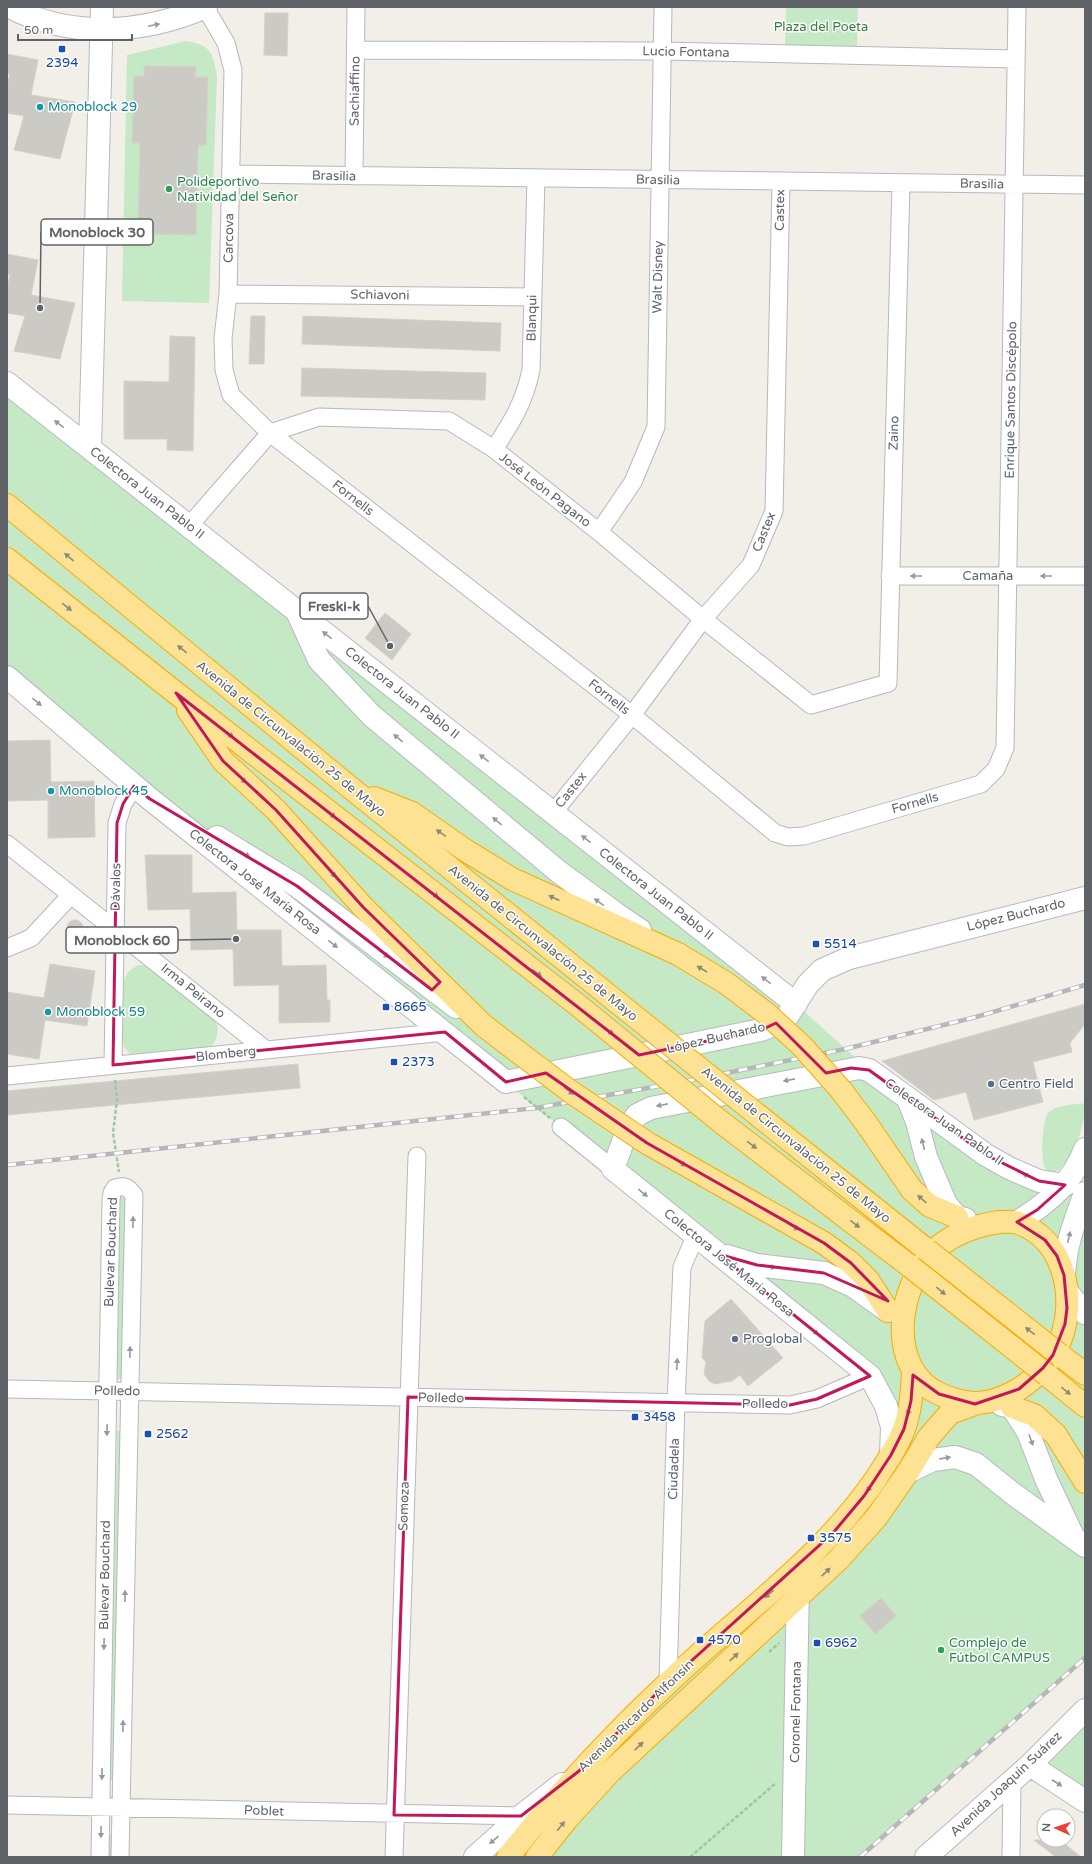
<svg xmlns="http://www.w3.org/2000/svg" width="1092" height="1864" font-family="'Varela Round',sans-serif">
	<rect width="100%" height="100%" fill="#f1efe8"/>
	<path fill="#c5e8c5" d="M786,7H858L857,46L785,45Z
		M186,41C211,45 213,53 217,76L209,303L122,301L127,55Z
		M7,383L796,1004L869,1070L986,1155L1065,1185L1083,1199L1085,1207V1658L860,1857H475L798,1568L797,1598L908,1472L891,1455L870,1376L561,1127L536,1108L506,1082L7,677Z
		M138,965L150,966L216,1020C220,1033 217,1041 208,1050L132,1056L124,1047L120,1023L122,983L129,971Z
		M1085,1103C1085,1124 1073,1170 1049,1174C1047,1172 1045,1169 1044,1166C1041,1157 1042,1118 1049,1112C1058,1104 1074,1105 1085,1103Z
		M119,1197H127L125,1379H117Z
		M117,1431H124L117,1780H110Z
		M1085,1710V1801L1030,1765Z
		M107,1834L114,1835L113,1857H106Z"/>
	<path fill="#cccac5" stroke="#d6d1c6" d="M265,13H288L287,56L264,55Z
		M7,54L38,60L31,95L75,102L60,159L14,150L24,116L7,113V86L10,74H7Z
		M144,66L196,67L195,77H208L206,145H198L196,235L138,234L140,143H132L134,76H144Z
		M7,254L38,260L31,295L75,303L60,359L14,351L25,316L7,313V288L10,275L7,274Z
		M251,316H265L264,364H249Z
		M303,316L501,323L500,351L302,344Z
		M170,336L195,337L193,451L167,450V439H124V381L169,382Z
		M302,368L486,373L485,400L301,396Z
		M385,613L411,634L392,660L365,638Z
		M50,740L51,782L94,781L95,837L48,838V800L7,801V741Z
		M145,855H192V893L236,892L237,930H281L282,966L326,965L327,1000H330V1022L279,1023V985L234,986L233,949L191,950L190,909L148,910Z
		M67 928a8 8 0 1 1 16 0a8 8 0 1 1-16 0Z
		M50,964L95,971L87,1026L45,1020L39,1059L7,1054V992L44,998Z
		M1085,1004V1024L1070,1043L1072,1052L1033,1062L1043,1102L974,1120L966,1092L934,1100L882,1061Z
		M298,1064L300,1088L7,1115V1091Z
		M731,1299L783,1358L748,1386L740,1375L732,1381L715,1384L709,1381L704,1374L706,1362L702,1358L705,1321Z
		M881,1598L896,1616L875,1634L860,1616Z
		M1034,1840H1060L1081,1857H1056Z"/>
	<g fill="none" stroke-linecap="round" stroke-linejoin="round">
		<g stroke="#b5b8bc" stroke-width="19">
			<path id="street" d="M205,7L226,43L233,70L228,294L223,338L224,370L231,395L270,433L632,715L775,833L788,837L804,836L981,784L996,769L1005,748L1017,7
				M356,50L662,51L1016,59
				M231,174L1085,185
				M354,176L356,7
				M228,294L533,297
				M494,449C512,422 524,403 531,370L536,178
				M189,526L270,433L319,417L449,421L494,449L599,532L703,619L811,705L888,683L901,183
				M599,532L633,482L656,427L663,7
				M890,576H1085
				M553,813L632,715L703,619L751,565L774,511L781,181
				M7,844L266,1050
				M7,948L31,938L71,895
				M113,1065L117,823L123,804L134,786
				M7,1076L445,1032
				M561,1127L613,1169
				M7,1389L790,1405L817,1399L870,1376
				M668,1682L676,1403L682,1267L696,1235
				M7,1805L521,1816
				M100,1857L111,1200L112,1193L115,1188C124,1185 128,1187 134,1195L120,1857
				M394,1857L417,1156
				M1011,1857L1012,1781"/>
		</g>
		<g stroke="#b6babf" stroke-width="24">
			<path id="secondary" d="M10,7C71,39 143,34 206,7
				M7,383L796,1004
				M90,448L102,7
				M298,614L319,660L372,716L559,872L615,913L640,930
				M7,677L150,799L506,1082L761,1030L785,1020L808,984L822,970L849,958L1085,898
				M217,837L297,886L456,1007
				M908,1099L917,1122L926,1157L946,1204L957,1217L965,1219
				M1017,1222C1047,1204 1073,1182 1085,1149
				M727,1256L757,1265L824,1273L853,1286L888,1311
				M1064,1275C1066,1242 1074,1224 1085,1193
				M1067,1292L1085,1313
				M1002,1405L1012,1407L1028,1432L1046,1479L1072,1534
				M891,1455L892,1427L886,1406L870,1376L613,1169L628,1128L637,1115L651,1108L859,1068L869,1070L986,1155L1009,1168L1039,1181L1065,1185
				M908,1472L933,1460L955,1457L976,1464L1012,1493L1085,1546
				M1030,1765L1085,1801
				M475,1857L521,1816L562,1784
				M793,1857L798,1583
				M926,1857L1030,1765L1085,1710"/>
		</g>
		<g stroke="#f9ab00" stroke-width="24">
			<path id="highway" d="M7,505L352,789L628,1011
				M7,559L176,693L579,1006
				M188,710L223,761L276,810L363,907L483,1025L505,1042
				M374,798L412,813L465,850L512,879L678,954L726,983
				M841,1090L866,1123L912,1190L930,1206L957,1217
				M759,1116L927,1250
				M721,1122L911,1267
				M647,1143L824,1243L851,1263L868,1280L888,1311
				M1000,1222C1006,1222 1013,1221 1018,1223C1065,1239 1077,1299 1060,1341C1050,1363 1033,1382 1012,1393C986,1406 968,1406 942,1395C884,1371 897,1283 937,1248C956,1232 977,1225 1000,1222Z
				M1060,1355L1085,1374
				M1047,1375L1085,1406
				M1012,1407L1034,1415L1056,1435L1085,1482
				M508,1857C557,1795 610,1737 668,1683C739,1615 822,1559 877,1477C887,1461 898,1446 904,1429C911,1410 912,1391 913,1371
				M537,1857L567,1819L610,1772L838,1560L876,1518L908,1472L929,1437L950,1413L975,1404"/>
		</g>
		<path stroke="#9cc7a9" stroke-width="2.5" stroke-dasharray="4 2" stroke-linecap="butt" d="M115,1080L117,1100L113,1133L119,1172
			M524,1097L550,1118
			M769,1652L779,1643
			M690,1857L776,1783"/>
		<use href="#street" stroke="#fff" stroke-width="17"/>
		<use href="#secondary" stroke="#fff" stroke-width="22"/>
		<use href="#highway" stroke="#fde293" stroke-width="22"/>
		<g stroke="#b6b7b8" stroke-width="4.5">
			<path id="rail" d="M7,1165L536,1108L692,1080L845,1049L976,1017L1085,985
				M860,1857L1085,1658"/>
		</g>
		<use href="#rail" stroke="#fff" stroke-width="3" stroke-dasharray="9" stroke-linecap="butt"/>
		<g stroke="#f9ab00" stroke-width="24" stroke-linecap="butt">
			<path id="highway-bridge" d="M726,983L767,1014L802,1046L841,1090
				M579,1006L721,1122
				M628,1011L759,1116
				M505,1042L571,1092L647,1143
				M927,1250L1060,1355
				M911,1267L1047,1375"/>
		</g>
		<use href="#highway-bridge" stroke="#fde293" stroke-width="22"/>
	</g>
	<defs><path id="oneway-solid" d="M-6-.8H1V-3.2L6.5 0L1 3.2V.8H-6Z"/></defs>
	<g fill="#979a9d">
		<use href="#oneway-solid" transform="translate(154 25) rotate(-12)"/>
		<use href="#oneway-solid" transform="translate(59 424) rotate(-142)"/>
		<use href="#oneway-solid" transform="translate(916 576) rotate(180)"/>
		<use href="#oneway-solid" transform="translate(1046 576) rotate(180)"/>
		<use href="#oneway-solid" transform="translate(327 635) rotate(-142)"/>
		<use href="#oneway-solid" transform="translate(37 702) rotate(40)"/>
		<use href="#oneway-solid" transform="translate(398 738) rotate(-140)"/>
		<use href="#oneway-solid" transform="translate(484 758) rotate(-142)"/>
		<use href="#oneway-solid" transform="translate(497 821) rotate(-140)"/>
		<use href="#oneway-solid" transform="translate(586 839) rotate(-142)"/>
		<use href="#oneway-solid" transform="translate(245 854) rotate(32)"/>
		<use href="#oneway-solid" transform="translate(599 902) rotate(-144)"/>
		<use href="#oneway-solid" transform="translate(333 944) rotate(38)"/>
		<use href="#oneway-solid" transform="translate(384 954) rotate(37)"/>
		<use href="#oneway-solid" transform="translate(766 980) rotate(-142)"/>
		<use href="#oneway-solid" transform="translate(789 1080) rotate(169)"/>
		<use href="#oneway-solid" transform="translate(662 1105) rotate(169)"/>
		<use href="#oneway-solid" transform="translate(923 1144) rotate(-104)"/>
		<use href="#oneway-solid" transform="translate(1028 1176) rotate(-157)"/>
		<use href="#oneway-solid" transform="translate(643 1193) rotate(39)"/>
		<use href="#oneway-solid" transform="translate(133 1222) rotate(-89)"/>
		<use href="#oneway-solid" transform="translate(1069 1237) rotate(-77)"/>
		<use href="#oneway-solid" transform="translate(770 1267) rotate(8)"/>
		<use href="#oneway-solid" transform="translate(814 1331) rotate(39)"/>
		<use href="#oneway-solid" transform="translate(130 1352) rotate(-89)"/>
		<use href="#oneway-solid" transform="translate(677 1364) rotate(-87)"/>
		<use href="#oneway-solid" transform="translate(107 1430) rotate(91)"/>
		<use href="#oneway-solid" transform="translate(1031 1440) rotate(70)"/>
		<use href="#oneway-solid" transform="translate(945 1458) rotate(-9)"/>
		<use href="#oneway-solid" transform="translate(125 1596) rotate(-89)"/>
		<use href="#oneway-solid" transform="translate(104 1644) rotate(91)"/>
		<use href="#oneway-solid" transform="translate(123 1726) rotate(-89)"/>
		<use href="#oneway-solid" transform="translate(102 1774) rotate(91)"/>
		<use href="#oneway-solid" transform="translate(1057 1783) rotate(33)"/>
		<use href="#oneway-solid" transform="translate(101 1832) rotate(91)"/>
		<use href="#oneway-solid" transform="translate(494 1840) rotate(139)"/>
	</g>
	<g fill="#8e8975">
		<use href="#oneway-solid" transform="translate(69 557) rotate(-140)"/>
		<use href="#oneway-solid" transform="translate(67 607) rotate(38)"/>
		<use href="#oneway-solid" transform="translate(182 649) rotate(-141)"/>
		<use href="#oneway-solid" transform="translate(229 734) rotate(38)"/>
		<use href="#oneway-solid" transform="translate(242 779) rotate(43)"/>
		<use href="#oneway-solid" transform="translate(331 814) rotate(38)"/>
		<use href="#oneway-solid" transform="translate(441 833) rotate(-145)"/>
		<use href="#oneway-solid" transform="translate(332 873) rotate(48)"/>
		<use href="#oneway-solid" transform="translate(434 894) rotate(38)"/>
		<use href="#oneway-solid" transform="translate(554 898) rotate(-155)"/>
		<use href="#oneway-solid" transform="translate(702 969) rotate(-149)"/>
		<use href="#oneway-solid" transform="translate(537 973) rotate(38)"/>
		<use href="#oneway-solid" transform="translate(609 1031) rotate(39)"/>
		<use href="#oneway-solid" transform="translate(569 1091) rotate(36)"/>
		<use href="#oneway-solid" transform="translate(752 1145) rotate(37)"/>
		<use href="#oneway-solid" transform="translate(681 1163) rotate(31)"/>
		<use href="#oneway-solid" transform="translate(922 1199) rotate(-138)"/>
		<use href="#oneway-solid" transform="translate(855 1224) rotate(37)"/>
		<use href="#oneway-solid" transform="translate(794 1227) rotate(29)"/>
		<use href="#oneway-solid" transform="translate(941 1291) rotate(39)"/>
		<use href="#oneway-solid" transform="translate(1030 1331) rotate(-142)"/>
		<use href="#oneway-solid" transform="translate(1066 1391) rotate(39)"/>
		<use href="#oneway-solid" transform="translate(909 1410) rotate(104)"/>
		<use href="#oneway-solid" transform="translate(870 1487) rotate(124)"/>
		<use href="#oneway-solid" transform="translate(826 1572) rotate(-43)"/>
		<use href="#oneway-solid" transform="translate(769 1594) rotate(139)"/>
		<use href="#oneway-solid" transform="translate(734 1657) rotate(-43)"/>
		<use href="#oneway-solid" transform="translate(639 1746) rotate(-43)"/>
		<use href="#oneway-solid" transform="translate(561 1826) rotate(-52)"/>
	</g>
	<path fill="none" stroke="#c2185b" stroke-width="3" stroke-linejoin="round" d="M176,693L639,1055L761,1030L776,1023L826,1073L851,1068L869,1070L986,1155L1039,1181L1065,1185L1037,1210L1017,1222L1045,1240L1057,1256L1064,1275L1067,1308L1065,1324L1053,1355L1043,1368L1019,1389L975,1404L939,1394L913,1375L911,1401L904,1429L891,1455L864,1496L833,1533L668,1682L579,1771L521,1816L394,1815L408,1397L790,1405L817,1399L870,1376L718,1254L757,1265L824,1273L888,1301L851,1263L824,1243L647,1143L546,1073L506,1082L445,1032L113,1065L117,823L123,804L134,786L150,799L297,886L432,990L440,982L363,907L276,810L223,761Z"/>
	<g fill="#1a4fb4" stroke="#fff" stroke-width="1.5">
		<rect x="58" y="45" width="8" height="8" rx="2"/>
		<rect x="812" y="940" width="8" height="8" rx="2"/>
		<rect x="382" y="1003" width="8" height="8" rx="2"/>
		<rect x="390" y="1058" width="8" height="8" rx="2"/>
		<rect x="631" y="1413" width="8" height="8" rx="2"/>
		<rect x="144" y="1430" width="8" height="8" rx="2"/>
		<rect x="807" y="1534" width="8" height="8" rx="2"/>
		<rect x="696" y="1636" width="8" height="8" rx="2"/>
		<rect x="813" y="1639" width="8" height="8" rx="2"/>
	</g>
	<g fill="#0f9aa8" stroke="#fff" stroke-width="1.5">
		<circle cx="40" cy="107" r="4"/>
		<circle cx="51" cy="791" r="4"/>
		<circle cx="48" cy="1012" r="4"/>
	</g>
	<g fill="#2e9e5b" stroke="#fff" stroke-width="1.5">
		<circle cx="169" cy="189" r="4"/>
		<circle cx="941" cy="1650" r="4"/>
	</g>
	<g fill="#5c6f8a" stroke="#fff" stroke-width="1.5">
		<circle cx="991" cy="1084" r="4"/>
		<circle cx="735" cy="1339" r="4"/>
	</g>
	<g text-anchor="middle" dominant-baseline="central" stroke-width="3" stroke-linejoin="round" paint-order="stroke">
		<g font-size="13" fill="#348238" stroke="#fff">
			<text x="821" y="27">Plaza del Poeta</text>
		</g>
		<g font-size="13" fill="#5f6368" stroke="#fff">
			<text transform="translate(686 52) rotate(1)">Lucio Fontana</text>
			<text transform="translate(355 91) rotate(-89)">Sachiaffino</text>
			<text transform="translate(334 176) rotate(1)">Brasilia</text>
			<text transform="translate(658 180) rotate(1)">Brasilia</text>
			<text transform="translate(982 184) rotate(1)">Brasilia</text>
			<text transform="translate(780 210) rotate(-89)">Castex</text>
			<text transform="translate(229 238) rotate(-89)">Carcova</text>
			<text transform="translate(658 277) rotate(-89)">Walt Disney</text>
			<text transform="translate(380 295) rotate(1)">Schiavoni</text>
			<text transform="translate(532 318) rotate(-89)">Blanqui</text>
			<text transform="translate(1011 400) rotate(-89)">Enrique Santos Discépolo</text>
			<text transform="translate(894 433) rotate(-88)">Zaino</text>
			<text transform="translate(545 490) rotate(38)">José León Pagano</text>
			<text transform="translate(147 493) rotate(38)">Colectora Juan Pablo II</text>
			<text transform="translate(353 498) rotate(38)">Fornells</text>
			<text transform="translate(764 532) rotate(-68)">Castex</text>
			<text x="988" y="576">Camaña</text>
			<text transform="translate(402 693) rotate(38)">Colectora Juan Pablo II</text>
			<text transform="translate(609 697) rotate(38)">Fornells</text>
			<text transform="translate(291 739) rotate(39)">Avenida de Circunvalación 25 de Mayo</text>
			<text transform="translate(571 790) rotate(-51)">Castex</text>
			<text transform="translate(915 803) rotate(-16)">Fornells</text>
			<text transform="translate(255 882) rotate(38)">Colectora José María Rosa</text>
			<text transform="translate(116 887) rotate(-89)">Dávalos</text>
			<text transform="translate(656 894) rotate(38)">Colectora Juan Pablo II</text>
			<text transform="translate(1016 915) rotate(-14)">López Buchardo</text>
			<text transform="translate(543 943) rotate(39)">Avenida de Circunvalación 25 de Mayo</text>
			<text transform="translate(193 991) rotate(39)">Irma Peirano</text>
			<text transform="translate(716 1038) rotate(-13)">López Buchardo</text>
			<text transform="translate(226 1054) rotate(-6)">Blomberg</text>
			<text transform="translate(944 1122) rotate(35)">Colectora Juan Pablo II</text>
			<text transform="translate(796 1145) rotate(39)">Avenida de Circunvalación 25 de Mayo</text>
			<text transform="translate(111 1252) rotate(-88)">Bulevar Bouchard</text>
			<text transform="translate(729 1263) rotate(39)">Colectora José María Rosa</text>
			<text transform="translate(117 1391) rotate(1)">Polledo</text>
			<text transform="translate(441 1398) rotate(1)">Polledo</text>
			<text x="765" y="1404">Polledo</text>
			<text transform="translate(674 1469) rotate(-88)">Ciudadela</text>
			<text transform="translate(404 1506) rotate(-88)">Somoza</text>
			<text transform="translate(105 1575) rotate(-89)">Bulevar Bouchard</text>
			<text transform="translate(796 1712) rotate(-89)">Coronel Fontana</text>
			<text transform="translate(636 1716) rotate(-44)">Avenida Ricardo Alfonsín</text>
			<text transform="translate(1006 1784) rotate(-43)">Avenida Joaquín Suárez</text>
			<text transform="translate(264 1811) rotate(2)">Poblet</text>
		</g>
		<g font-size="13" fill="#164399" stroke="#fff" text-anchor="start">
			<text x="62" y="63" text-anchor="middle">2394</text>
			<text x="824" y="944">5514</text>
			<text x="394" y="1007">8665</text>
			<text x="402" y="1062">2373</text>
			<text x="643" y="1417">3458</text>
			<text x="156" y="1434">2562</text>
			<text x="819" y="1538">3575</text>
			<text x="708" y="1640">4570</text>
			<text x="825" y="1643">6962</text>
		</g>
		<g font-size="13" fill="#0d838f" stroke="#fff" text-anchor="start">
			<text x="48" y="107">Monoblock 29</text>
			<text x="59" y="791">Monoblock 45</text>
			<text x="56" y="1012">Monoblock 59</text>
		</g>
		<g font-size="13" fill="#27864d" stroke="#fff" text-anchor="start">
			<text x="177" y="182">Polideportivo<tspan x="177" dy="15">Natividad del Señor</tspan></text>
			<text x="949" y="1643">Complejo de<tspan x="949" dy="15">Fútbol CAMPUS</tspan></text>
		</g>
		<g font-size="13" fill="#4e5e75" stroke="#fff" text-anchor="start">
			<text x="999" y="1084">Centro Field</text>
			<text x="743" y="1339">Proglobal</text>
		</g>
	</g>
	<path fill="none" stroke="#5f6368" stroke-width="1.5" d="M40 308L41 232M390 646L368 606M236 939L178 940"/>
	<g fill="#5f6368" stroke="#fff" stroke-width="1.5">
		<circle cx="40" cy="308" r="4"/>
		<circle cx="390" cy="646" r="4"/>
		<circle cx="236" cy="939" r="4"/>
	</g>
	<g fill="#fff" stroke="#5f6368" stroke-width="1.5">
		<rect x="41" y="219" width="112" height="26" rx="4"/>
		<rect x="300" y="593" width="68" height="26" rx="4"/>
		<rect x="66" y="927" width="112" height="26" rx="4"/>
	</g>
	<g font-size="14" text-anchor="middle" font-weight="bold" fill="#5f6368">
		<text x="97" y="237">Monoblock 30</text>
		<text x="334" y="611">Freski-k</text>
		<text x="122" y="945">Monoblock 60</text>
	</g>
	<rect width="1092" height="1864" fill="none" stroke="#5f6368" stroke-width="16"/>
	<g transform="translate(1056 1828) rotate(273)"><circle r="19" fill="#ffffff" stroke="#bfc1c3"/>
	<path d="M0-3L7 15L0 10L-7 15Z" fill="#ea4335"/>
	<text y="-6" font-size="11" font-weight="bold" text-anchor="middle" fill="#5f6368">N</text>
	</g>
	<path d="M18 34v6h114v-6" fill="none" stroke="#5f6368" stroke-width="2"/>
	<text x="24" y="34" font-size="12" fill="#5f6368" stroke="#ffffff" stroke-width="3" paint-order="stroke">50 m</text>
</svg>
